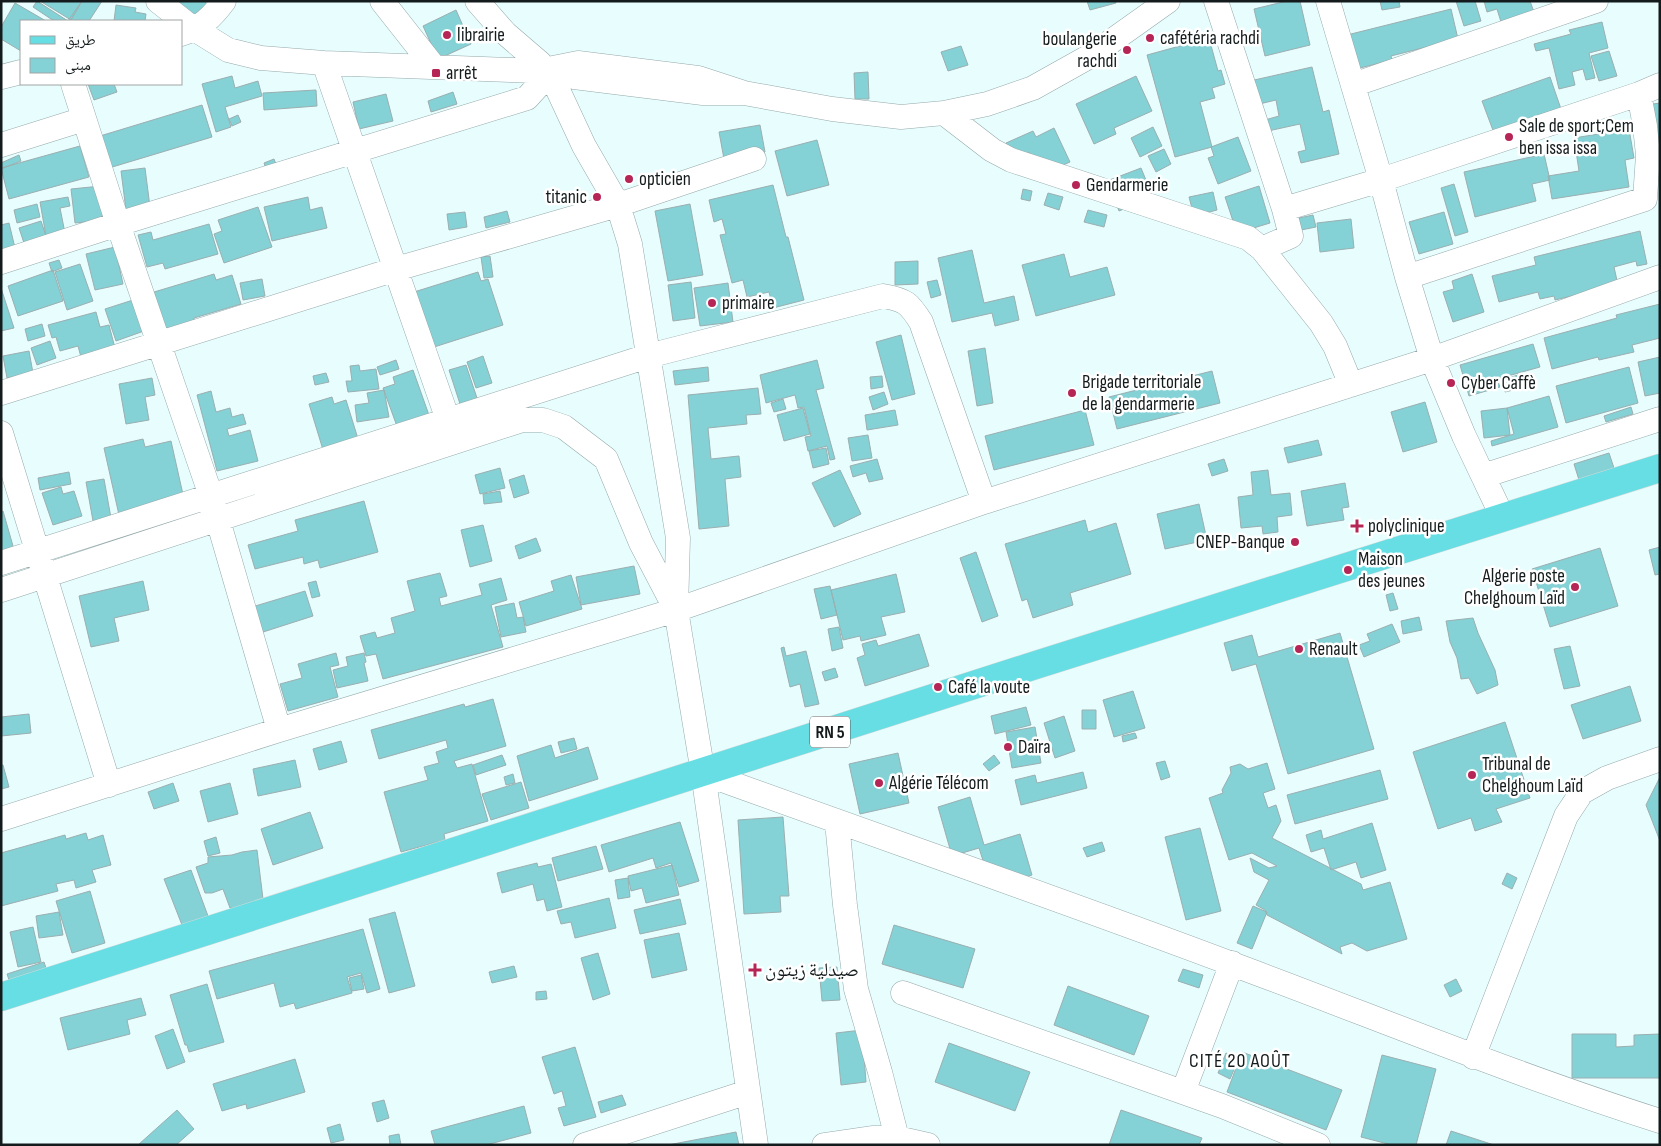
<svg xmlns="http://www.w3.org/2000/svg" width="1661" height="1146" font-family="'Sofia Sans Condensed','Noto Naskh Arabic',sans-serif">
	<rect width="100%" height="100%" fill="#e8fdfe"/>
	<path fill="#84d1d6" stroke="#9bafb0" d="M37,1L68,21L82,1H102L89,21H54L33,7Z
		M40,1H82L71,20Z
		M167,1H204L213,10L195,28Z
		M1087,1H1116V3L1090,10Z
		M1287,1H1300L1310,45L1265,56L1254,9Z
		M1380,1H1399L1400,7L1382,10Z
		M1456,1H1475L1481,21L1464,26Z
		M1484,1H1530L1534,12L1501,22L1497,9L1487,12Z
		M15,3L46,21H21V51L1,39V27Z
		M116,5L136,8L135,12L146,14L145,21H114Z
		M1451,9L1458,39L1391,56L1392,60L1356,69L1347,35Z
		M456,10L471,44L438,59L423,26Z
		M1602,22L1608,48L1589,53L1595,78L1586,80L1583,69L1572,72L1575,85L1559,89L1549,48L1536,51L1534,44L1571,34L1569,30Z
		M1209,38L1218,71L1221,70L1225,84L1212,88L1215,98L1200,102L1212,147L1175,157L1147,55Z
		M961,46L968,65L948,71L941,52Z
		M1609,51L1617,76L1599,81L1591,56Z
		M1312,67L1323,112L1329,110L1339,154L1301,163L1298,152L1306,150L1300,124L1268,131L1265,120L1279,116L1276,100L1247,107L1241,83Z
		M868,72L869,99H855L854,73Z
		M232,76L235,88L258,81L262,96L225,107L231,127L216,132L202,84Z
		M1136,76L1152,111L1114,128L1116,134L1094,144L1076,104Z
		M1550,77L1561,109L1494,133L1482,101Z
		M88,84H114L117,92L94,100Z
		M316,90L317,106L264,110L263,93Z
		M453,92L457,104L431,112L428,101Z
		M386,94L393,121L359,129L353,102Z
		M1660,103V143H1655L1653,104Z
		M202,105L212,137L109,168L100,136Z
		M238,115L241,122L232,126L229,119Z
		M760,125L765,152L724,159L719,132Z
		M1153,127L1162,146L1140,157L1131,138Z
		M1054,128L1070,162L1047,172L1035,166L1029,152L1013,159L1006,143L1033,131L1036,137Z
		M1629,129L1634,158L1625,160L1629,187L1552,199L1548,176L1579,171L1574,138Z
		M1238,137L1251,171L1218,184L1208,158L1214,156L1211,147Z
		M817,140L829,185L787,196L775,151Z
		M80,146L89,177L9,199L1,168Z
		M1164,149L1171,164L1156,172L1148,156Z
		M1544,154L1550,180L1532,184L1536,201L1475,217L1464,172Z
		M19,155L21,161L1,169V163Z
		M274,159L280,174L269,178L264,163Z
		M145,168L150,207L126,210L121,171Z
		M1141,168L1153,197L1119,211L1107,181Z
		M1454,184L1468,232L1455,236L1441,188Z
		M773,185L786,237H788L804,300L773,308L769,292L747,297L743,280L732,283L720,235L726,234L722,219L714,222L709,200Z
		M101,186L105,220L75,223L71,189Z
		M1259,186L1270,223L1237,233L1225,197Z
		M1023,189L1032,191L1030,201L1021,199Z
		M1213,192L1217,210L1194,216L1189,197Z
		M1048,193L1063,197L1059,210L1044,205Z
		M68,197L70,206L60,208L66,238L47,242L40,202Z
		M308,197L310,210L322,207L327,228L272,241L264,207Z
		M37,204L40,217L17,223L14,210Z
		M690,204L703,275L668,281L655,211Z
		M258,207L272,247L224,263L214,234L222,231L218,220Z
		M1088,210L1107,215L1104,227L1084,222Z
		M507,211L510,222L486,228L484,217Z
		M465,212L467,227L449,230L447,214Z
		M1444,212L1453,244L1419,254L1409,222Z
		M1313,215L1316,227L1301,230L1299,218Z
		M1351,219L1354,248L1320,252L1317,223Z
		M41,221L46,236L24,243L19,228Z
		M9,223L16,252L1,255V225Z
		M209,224L218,254L165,269L163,263L147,267L138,235L151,232L153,240Z
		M1640,231L1647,264L1637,266L1636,261L1614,267L1618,285L1555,300L1554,296L1540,299L1538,292L1499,302L1492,276L1536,265L1534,257Z
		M115,247L123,284L95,290L86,254Z
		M972,250L984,303L1014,296L1019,320L995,326L992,313L952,322L938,258Z
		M1064,254L1070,277L1107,267L1115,295L1036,316L1022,265Z
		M490,256L493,277L484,278L481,257Z
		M59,260L62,268L52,272L49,263Z
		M918,261V284L895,285V262Z
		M80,264L93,301L67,310L55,272Z
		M53,270L63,301L18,316L8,286Z
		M478,272L481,281L488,279L503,325L431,348L414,292Z
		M214,274L216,280L232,275L241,304L194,318L195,322L165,331L154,292Z
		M1472,274L1484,312L1453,322L1443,292L1454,289L1452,281Z
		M262,279L265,296L243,300L240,283Z
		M937,280L941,295L931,298L927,282Z
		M691,282L695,318L673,321L668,285Z
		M728,283L733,322L700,326L694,288Z
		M1,288L14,328L1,331Z
		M133,300L144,331L116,341L105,309Z
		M1660,304V338L1632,345L1634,352L1599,360L1598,357L1552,369L1544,338L1617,318L1616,315Z
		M96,312L100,327L109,325L116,352L82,361L78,346L60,351L56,337L52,338L48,325Z
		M42,324L45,336L28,341L25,329Z
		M901,335L915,394L892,400L876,342Z
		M50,341L56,358L37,365L31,348Z
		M1533,344L1540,367L1497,379L1500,387L1469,396L1460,365Z
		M985,348L993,403L977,406L968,351Z
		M29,351L33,373L7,378L3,356Z
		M483,356L492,383L476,388L467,362Z
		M1660,357V393L1645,396L1638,362Z
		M396,360L399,369L380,375L377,367Z
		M817,360L824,388L816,390L835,459L830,460L827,446L808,451L805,437L811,436L804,407L798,408L795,395L766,403L760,375Z
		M359,365L360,371L376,369L379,389L348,392L346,381H352L350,366Z
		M466,365L478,401L461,407L449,370Z
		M708,367L709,381L675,385L673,371Z
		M1629,367L1638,403L1566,423L1556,386Z
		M413,370L430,418L398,429L383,388L395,384L393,377Z
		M1212,371L1220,403L1117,429L1109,397Z
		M326,373L329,382L315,385L313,376Z
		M1521,374L1523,379L1504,386L1502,380Z
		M882,376L883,387L871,389L870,377Z
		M152,378L155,395L145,397L149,420L126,424L119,384Z
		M1523,381L1525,387L1505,392L1504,386Z
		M758,388L761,414L746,415L747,424L708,428L711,459L739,456L741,477L725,479L729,526L699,529L688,395Z
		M384,390L389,417L357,422L355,405L369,403L367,393Z
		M211,391L216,412L230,408L232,417L243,414L246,424L227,429L229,436L250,430L258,461L217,471L197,395Z
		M884,392L888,404L873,410L869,397Z
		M1549,396L1558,427L1492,446L1491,441L1514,434L1507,408Z
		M332,397L334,404L346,400L359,442L324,453L309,404Z
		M783,399L786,409L774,412L771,403Z
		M1425,402L1437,442L1403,452L1391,412Z
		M1631,407L1633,414L1606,422L1604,416Z
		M803,408L810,434L784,441L777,415Z
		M1507,408L1510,435L1484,438L1481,411Z
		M895,410L898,425L867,430L865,415Z
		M1085,410L1094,445L994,470L985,436Z
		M868,435L872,458L852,461L848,438Z
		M143,439L145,447L171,441L184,499L119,515L104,448Z
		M1318,440L1322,455L1288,463L1284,448Z
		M826,448L829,464L813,468L809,451Z
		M1609,453L1614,468L1579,480L1574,464Z
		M877,459L883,479L869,482L866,473L853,477L850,466Z
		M1224,459L1228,471L1212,476L1208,464Z
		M500,468L505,488L480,494L475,475Z
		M840,470L861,514L834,527L812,483Z
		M1268,470L1271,495L1290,493L1292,515L1277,517L1278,532L1263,534L1262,526L1241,528L1238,497L1253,495L1251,472Z
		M69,472L71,484L40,490L38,478Z
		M524,475L529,493L514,498L509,480Z
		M104,479L111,518L93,521L86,482Z
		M1345,483L1349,507L1342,508L1344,520L1307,526L1301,491Z
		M61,487L63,494L74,491L82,516L53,525L42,493Z
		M500,491L502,502L484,504L483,494Z
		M364,501L378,552L320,568L318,560L304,564L303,557L255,569L248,545L298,531L295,520Z
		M1199,504L1207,540L1165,549L1157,514Z
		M3,511L15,553L1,557V512Z
		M1085,520L1088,532L1116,523L1131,574L1070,593L1073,605L1033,618L1027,599L1022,601L1005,544Z
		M483,525L492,561L470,567L461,530Z
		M536,538L541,551L519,559L515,546Z
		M1660,547V574L1655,575L1649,550Z
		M1600,548L1618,606L1550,627L1532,569Z
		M976,552L998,616L982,622L960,558Z
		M634,566L640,594L581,605L576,577Z
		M440,573L447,596L439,598L441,606L482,595L479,584L501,578L507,600L491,605L503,647L383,679L376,654L366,656L360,636L375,632L377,638L395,633L391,618L415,611L407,581Z
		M896,574L905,612L881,617L886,635L861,641L860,636L843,640L831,590Z
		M571,575L582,609L526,626L519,602L554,591L551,581Z
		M143,581L149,610L114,618L119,641L91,647L79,596Z
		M316,581L320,596L312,598L308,583Z
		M830,586L837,615L821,619L814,589Z
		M305,591L313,616L260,633L252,607Z
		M1393,593L1398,609L1390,611L1386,595Z
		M514,603L517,618L523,617L526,632L501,637L495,607Z
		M1419,617L1422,630L1403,634L1401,621Z
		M1473,618L1478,633L1495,670L1498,685L1477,694L1469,678L1461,679L1457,658L1450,642L1446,621Z
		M1392,624L1400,642L1364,657L1359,645L1370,641L1367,634Z
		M839,627L843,648L832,651L828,629Z
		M1340,633L1374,749L1288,774L1256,664L1232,671L1224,643L1252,635L1258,657Z
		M919,634L929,666L865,686L857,658L865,655L862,644L876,640L878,646Z
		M1570,646L1580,686L1564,689L1554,649Z
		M784,647L786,656L806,651L819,704L805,707L800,684L790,687L781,648Z
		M336,653L339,665L330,667L338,697L288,711L280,684L302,678L298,664Z
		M364,653L366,662L364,663L368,681L337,688L333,670L348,666L346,657Z
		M835,668L838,677L825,681L822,672Z
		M1630,686L1641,721L1583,739L1571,705Z
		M1133,691L1145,728L1114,737L1103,700Z
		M493,699L506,746L454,761L457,768L472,764L488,821L444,834L445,840L401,852L384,792L428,780L424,767L439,763L436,752L448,748L446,740L379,759L371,730L464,704L465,707Z
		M1026,707L1031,725L995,734L991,716Z
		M1082,710H1096V729H1082Z
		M29,714L31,733L1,736V717Z
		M1064,716L1075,751L1055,758L1044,723Z
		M1505,722L1530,798L1496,809L1502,822L1475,831L1471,818L1438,829L1413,752Z
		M1035,727L1041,763L1012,768L1006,732Z
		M1135,733L1137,738L1123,742L1122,736Z
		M574,738L577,749L561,753L558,742Z
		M341,741L347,762L319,770L313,749Z
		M551,745L555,758L588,747L598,779L529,801L517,756Z
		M898,753L909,803L860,814L849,764Z
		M502,755L506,765L476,775L473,765Z
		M994,755L1000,763L989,771L983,764Z
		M295,760L301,787L258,796L253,769Z
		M1165,761L1170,777L1161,780L1156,763Z
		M1267,763L1275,789L1263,793L1268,808L1276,805L1281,821L1272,838L1361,884L1363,890L1390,882L1407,939L1367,951L1352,943L1340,947L1342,954L1267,915L1265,910L1256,905L1269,880L1254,872L1250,858L1269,868L1277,866L1252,853L1229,860L1209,798L1223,793L1222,790L1231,773L1230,767L1240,764L1248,769Z
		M1,765H3L9,787L1,789Z
		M1380,770L1388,799L1295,824L1287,795Z
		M1083,772L1087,788L1021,805L1015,780L1035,775L1037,783Z
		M513,774L515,783L506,785L504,777Z
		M1660,777V841L1646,805Z
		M521,782L529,808L491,820L482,794Z
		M173,783L179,801L154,809L148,792Z
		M230,783L238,814L208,822L200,791Z
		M970,797L984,845L1020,834L1032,875L1009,882L988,876L979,848L952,856L938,807Z
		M310,812L323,848L273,865L261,829Z
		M783,817L789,896H780L781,912L744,914L738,820Z
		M680,822L699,881L679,887L671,863L656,868L653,858L609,872L601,845Z
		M1372,823L1386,870L1361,878L1356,862L1331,870L1324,848L1311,852L1306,835L1321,830L1323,839Z
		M1200,828L1221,911L1186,920L1165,837Z
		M86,833L88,840L103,835L111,865L92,870L96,882L76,888L74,880L56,884L58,891L1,906V853L65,835L66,839Z
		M216,837L220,853L208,856L204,841Z
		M1102,842L1105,851L1087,857L1083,848Z
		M596,846L603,869L558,881L552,858Z
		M257,850L263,899L238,908H230L223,889L212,893H205L196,867L208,863V857L232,855L242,852Z
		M537,863L538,867L551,864L562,907L547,911L544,899L537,901L533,884L502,893L497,873Z
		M672,865L679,895L646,903L642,888L631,891L628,876Z
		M191,870L208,916L182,925L164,879Z
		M1507,873L1517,878L1512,889L1502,884Z
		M628,878L630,897L618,899L615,880Z
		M90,891L105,943L72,953L56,901Z
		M609,898L616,928L575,938L571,922L561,924L557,911Z
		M680,899L686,924L640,934L634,910Z
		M1253,906L1267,912L1252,949L1237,943Z
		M59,912L63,935L39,938L36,916Z
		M395,912L415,986L389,993L369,919Z
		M894,925L975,949L963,988L882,964Z
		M33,927L41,962L18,967L10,932Z
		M363,929L380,989L367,993L361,973L347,977L352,993L296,1009L294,1003L280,1007L274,983L217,999L209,971Z
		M679,933L687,970L652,978L644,940Z
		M598,953L610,994L593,1000L581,958Z
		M44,962L47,971L10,983L7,974Z
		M514,966L517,977L492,983L489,972Z
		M837,967L840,1000L822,1001L819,968Z
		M1183,969L1203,975L1199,988L1178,981Z
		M361,975L364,989L352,991L349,978Z
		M1456,979L1462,991L1450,997L1444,985Z
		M207,984L224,1042L189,1052L187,1045H185L170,995Z
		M1068,986L1149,1016L1134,1055L1054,1025Z
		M546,991L547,999L536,1000V992Z
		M141,998L146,1015L127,1020L130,1034L68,1050L60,1018Z
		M173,1029L185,1062L167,1069L155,1036Z
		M862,1030L866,1082L841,1085L836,1033Z
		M1572,1034H1616V1047L1634,1046V1035L1660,1034V1078H1572Z
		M949,1043L1030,1072L1015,1111L935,1082Z
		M575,1047L596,1117L564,1126L558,1108L566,1106L562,1091L554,1094L542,1057Z
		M1242,1052L1342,1090L1326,1130L1227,1092Z
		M1226,1053L1239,1058L1230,1079L1218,1073Z
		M1382,1055L1436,1069L1416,1145H1392L1361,1137Z
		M295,1059L305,1092L247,1109L246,1104L222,1111L213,1084Z
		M622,1095L626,1105L601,1113L598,1102Z
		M384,1100L389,1118L377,1122L372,1103Z
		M524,1106L531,1133L486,1145H435L431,1131Z
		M177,1110L194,1129L176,1145H138Z
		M1121,1110L1202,1138L1199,1145H1109Z
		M340,1124L344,1140L331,1143L327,1128Z
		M1451,1131L1494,1145H1446Z
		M736,1132L739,1145H668Z
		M399,1134L401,1145H390L389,1136Z"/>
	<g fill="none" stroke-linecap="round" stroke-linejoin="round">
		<g stroke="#95a9aa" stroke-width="25">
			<path id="minor" d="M158,1L191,27L228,50L261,58L324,63L538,71
				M382,1L434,67
				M477,1L505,33L540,63
				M1216,1L1284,209
				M1328,1L1381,180L1407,277L1432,359L1464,436L1503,518
				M181,34C201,28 212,17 224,1
				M324,63L448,420
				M551,75L584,146L618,205L630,244L678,538L676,610L703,773L756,1145
				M1,77L21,72
				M73,84L118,224L211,496L279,730
				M1353,85L1596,1
				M744,93H703L574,77L553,68L578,63L698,78L744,93L832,109L901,117L944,113L987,104L1033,88L1092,55L1168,1
				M1639,94L1660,85
				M944,113L992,150L1011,160L1248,238L1262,249L1321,323L1335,346L1351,385
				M1,145L84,119
				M1262,249L1291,236L1284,209L1381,180L1639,94L1645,126L1648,155L1645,199L1407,277
				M1,262L118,224L527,98L546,77
				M1,393L396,269L618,205L754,159
				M1,433L109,785
				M1483,476L1660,419
				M1,563L648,356L883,296C906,300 909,303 921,322L984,502
				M1,590L522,420H543L564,427L606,459L641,543L675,608
				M703,773C879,837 1057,898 1232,964C1375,1017 1515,1075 1660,1121
				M1,819L279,730L676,610L984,502L1432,359L1660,277
				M837,822L845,905L856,989L880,1072L897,1138
				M903,993L1222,1106L1318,1145
				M1473,1057L1566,816L1582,792L1607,778L1660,759
				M1183,1092L1232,963
				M585,1145L748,1092
				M824,1145L872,1138H897L928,1145"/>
		</g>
		<g stroke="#d9dbdb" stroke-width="29">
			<path id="major" d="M1,997L1039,664L1660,468"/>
		</g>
		<use href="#minor" stroke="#fff" stroke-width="24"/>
		<use href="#major" stroke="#66dee3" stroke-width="28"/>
	</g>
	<g fill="#b52555" stroke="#fff" stroke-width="2">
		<circle cx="447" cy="35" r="5"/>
		<circle cx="1150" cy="38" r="5"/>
		<circle cx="1127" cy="50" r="5"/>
		<rect x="431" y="68" width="10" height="10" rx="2.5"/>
		<circle cx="1509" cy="137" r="5"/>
		<circle cx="629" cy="179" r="5"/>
		<circle cx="1076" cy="185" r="5"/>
		<circle cx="597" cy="197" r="5"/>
		<circle cx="712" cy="303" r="5"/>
		<circle cx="1451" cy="383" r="5"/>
		<circle cx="1072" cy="393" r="5"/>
		<path d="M1354.5 518.5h5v5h5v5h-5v5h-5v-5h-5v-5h5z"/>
		<circle cx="1295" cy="542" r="5"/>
		<circle cx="1348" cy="570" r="5"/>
		<circle cx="1575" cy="587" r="5"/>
		<circle cx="1299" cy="649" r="5"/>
		<circle cx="938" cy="687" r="5"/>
		<circle cx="1008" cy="747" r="5"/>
		<circle cx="1472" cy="775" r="5"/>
		<circle cx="879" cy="783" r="5"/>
		<path d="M752.5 962.5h5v5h5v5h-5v5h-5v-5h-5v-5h5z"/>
	</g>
	<g text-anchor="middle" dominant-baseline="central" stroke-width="5" stroke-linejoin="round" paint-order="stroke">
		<rect fill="#fff" stroke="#5a5f60" stroke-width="1" x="810" y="716.5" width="40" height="31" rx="4"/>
		<g font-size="18" font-weight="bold" fill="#141b1c">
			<text x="830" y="732">RN 5</text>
		</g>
		<g font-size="19" fill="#141b1c" stroke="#fff" text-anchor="start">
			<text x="457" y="35">librairie</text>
			<text x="1160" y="38">cafétéria rachdi</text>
			<text x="1117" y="39" text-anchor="end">boulangerie<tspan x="1117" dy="22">rachdi</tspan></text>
			<text x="446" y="73">arrêt</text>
			<text x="1519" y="126">Sale de sport;Cem<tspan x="1519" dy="22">ben issa issa</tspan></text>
			<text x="639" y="179">opticien</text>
			<text x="1086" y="185">Gendarmerie</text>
			<text x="587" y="197" text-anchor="end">titanic</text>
			<text x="722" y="303">primaire</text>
			<text x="1082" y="382">Brigade territoriale<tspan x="1082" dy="22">de la gendarmerie</tspan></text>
			<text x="1461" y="383">Cyber Caffè</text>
			<text x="1368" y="526">polyclinique</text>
			<text x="1285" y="542" text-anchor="end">CNEP-Banque</text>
			<text x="1358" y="559">Maison<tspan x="1358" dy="22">des jeunes</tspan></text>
			<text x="1565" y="576" text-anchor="end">Algerie poste<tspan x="1565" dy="22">Chelghoum Laïd</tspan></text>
			<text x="1309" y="649">Renault</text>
			<text x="948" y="687">Café la voute</text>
			<text x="1018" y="747">Daïra</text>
			<text x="1482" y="764">Tribunal de<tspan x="1482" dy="22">Chelghoum Laïd</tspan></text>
			<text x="889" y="783">Algérie Télécom</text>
			<text x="765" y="970">صيدلية زيتون</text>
		</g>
		<g font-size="20" letter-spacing="1" fill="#141b1c" stroke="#fff">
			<text x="1240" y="1061">CITÉ 20 AOÛT</text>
		</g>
	</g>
	<rect width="1661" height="1146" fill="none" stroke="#141b1c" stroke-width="5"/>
	<rect x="20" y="20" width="162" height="65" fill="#ffffff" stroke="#a1a4a4"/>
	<rect x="30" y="36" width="25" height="8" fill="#66dee3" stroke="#a1a4a4"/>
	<text x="65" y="45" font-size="15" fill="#141b1c">طريق</text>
	<rect x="30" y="58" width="25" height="15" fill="#84d1d6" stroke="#a1a4a4"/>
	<text x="65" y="70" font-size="15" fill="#141b1c">مبنى</text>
</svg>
